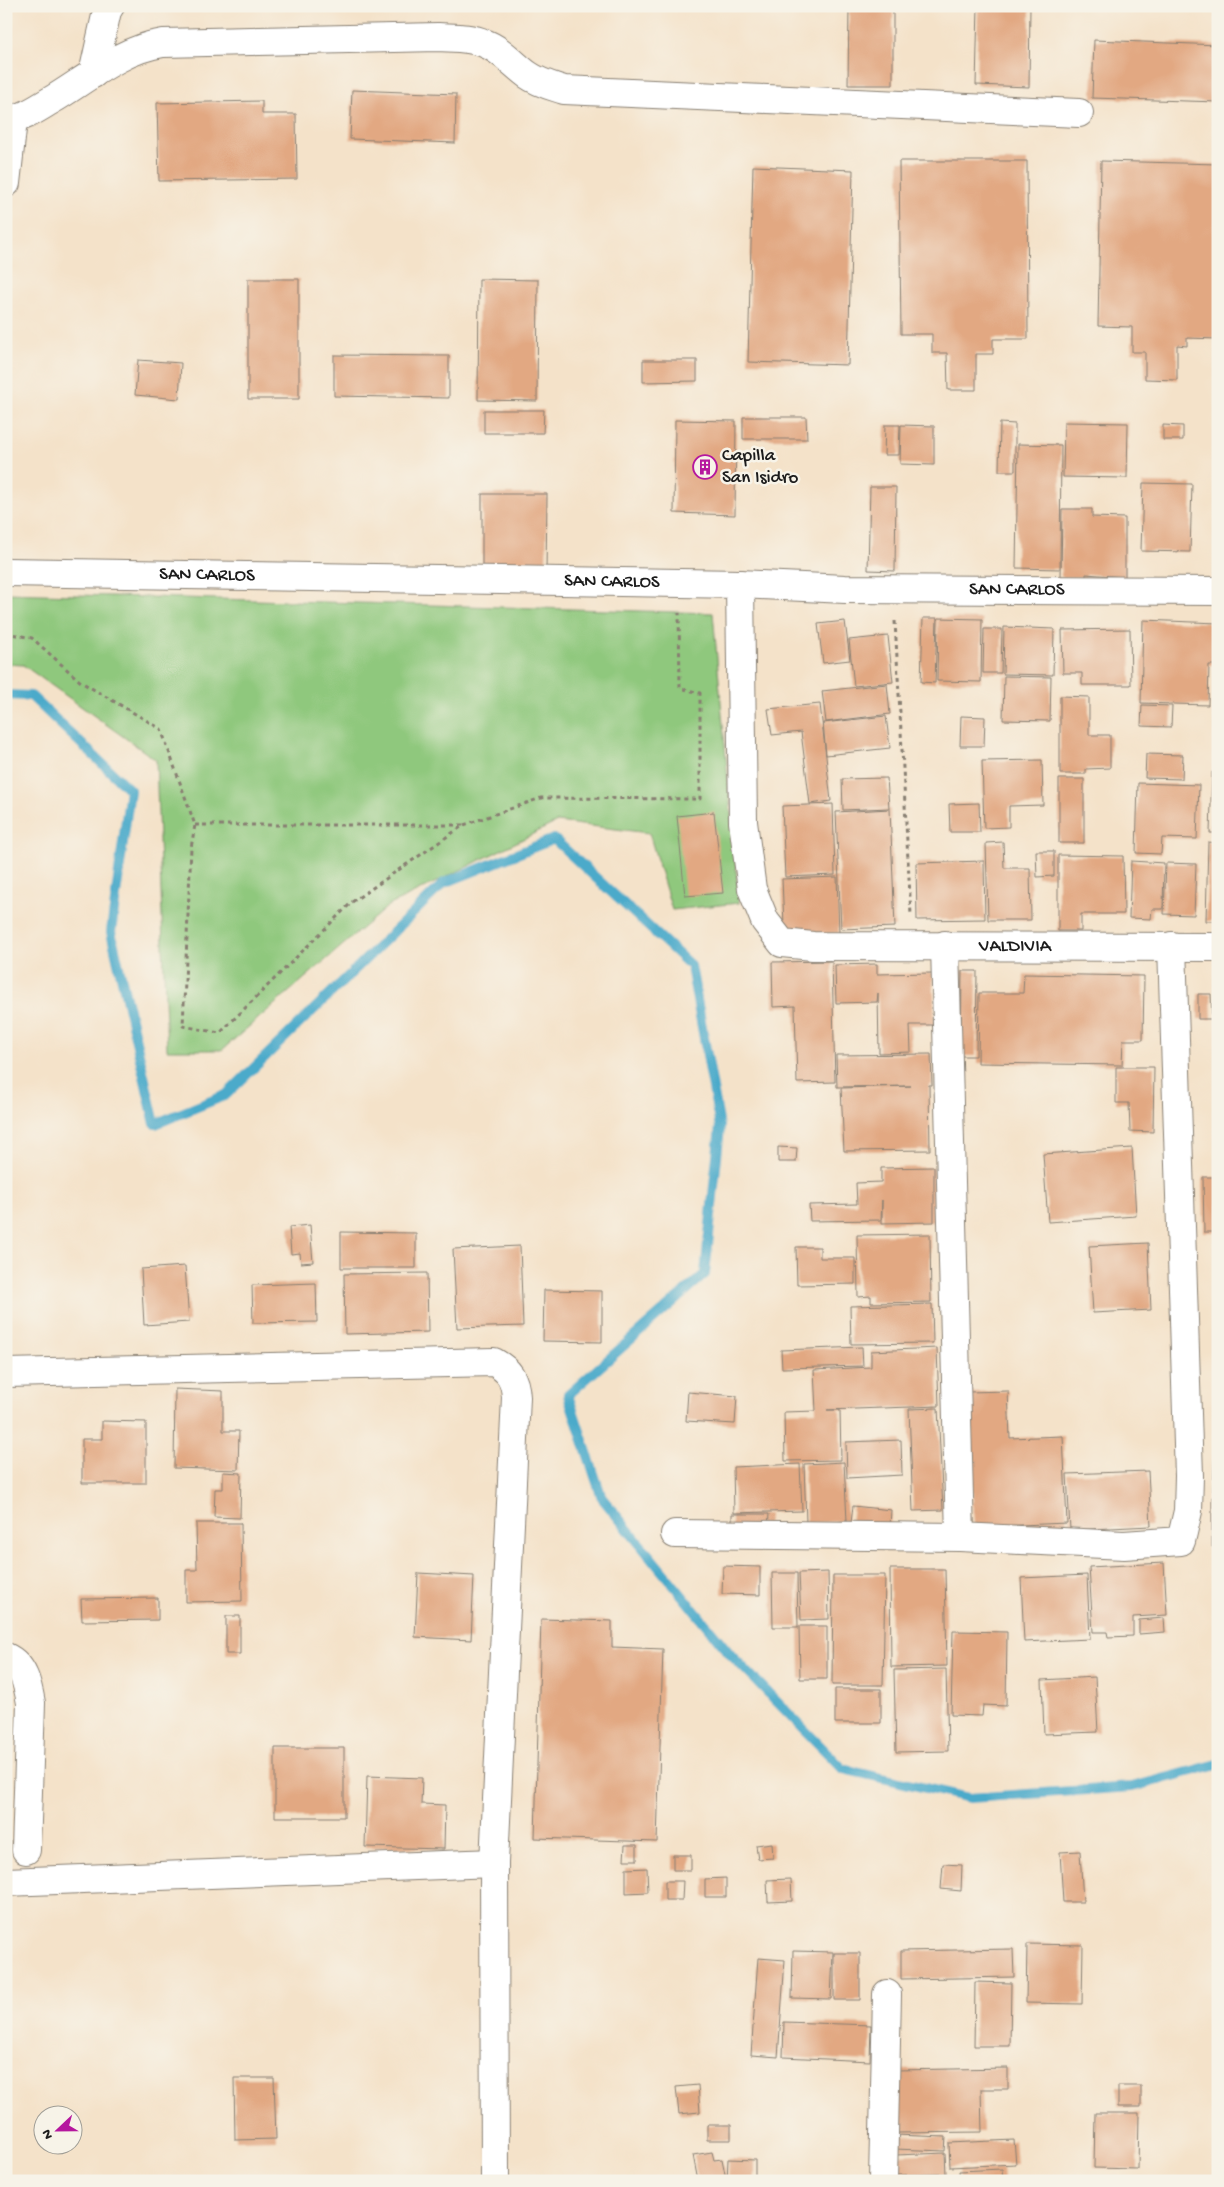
<svg xmlns="http://www.w3.org/2000/svg" width="1224" height="2187" font-family="'Gochi Hand',sans-serif">
	<rect width="100%" height="100%" fill="#f7f3e8"/>
	<filter id="ink" filterUnits="userSpaceOnUse"><feTurbulence type="fractalNoise" baseFrequency=".02" numOctaves="2"/><feDisplacementMap in="SourceGraphic" scale="10" xChannelSelector="R" yChannelSelector="G"/><feConvolveMatrix kernelMatrix="1 2 1 2 8 2 1 2 1" color-interpolation-filters="sRGB"/></filter>
	<filter id="wash" filterUnits="userSpaceOnUse"><feTurbulence type="fractalNoise" baseFrequency=".0096" numOctaves="4" result="noise"/><feDisplacementMap in="SourceGraphic" scale="20" xChannelSelector="R" yChannelSelector="G"/><feGaussianBlur stdDeviation="1.12" result="paint"/><feColorMatrix in="noise" values="0 0 0 0 0 0 0 0 0 0 0 0 0 0 0 0 0 1.4 0 .05"/><feComposite in="paint" operator="in"/></filter>
	<g filter="url(#wash)">
		<rect width="100%" height="100%" fill="#f4e2c9"/>
		<path fill="#8fc87d" stroke="#56724c" d="M6,593L713,613L739,903L672,910L649,833L557,822L388,906L222,1050H167L156,760L23,665L6,664Z"/>
		<g fill="none" stroke-linecap="round" stroke-linejoin="round">
			<path stroke="#4baaca" stroke-width="10" d="M6,695L31,696L130,790L111,932L155,1124L226,1095L444,883L554,839L691,966L720,1127L705,1274L568,1395L602,1498L731,1655L843,1769L969,1798L1132,1787L1218,1764"/>
		</g>
		<g id="blocks">
			<path fill="#e2a882" d="M849,6H893V85H848Z
				M978,6H1030L1029,87L976,85Z
				M1094,40L1218,45V102L1092,98Z
				M352,90L456,94L455,143L350,139Z
				M262,101V114H296L297,179L159,181L157,103Z
				M899,161H1027L1028,339H993V354H976V390H948L947,353H932V334H901Z
				M1101,161L1218,164V339L1187,338V346L1177,345V380L1145,379V352H1132V327L1098,326Z
				M753,166L853,170L848,365L748,362Z
				M248,279H299V399H248Z
				M479,279L538,280L537,401L478,400Z
				M334,355L449,356V398L334,396Z
				M138,360L181,363L179,399L135,395Z
				M643,360H697V381L643,382Z
				M484,410H544L543,433H484Z
				M743,417H806L807,439H743Z
				M675,420L736,421L735,515L674,513Z
				M1064,422L1128,423L1127,478L1063,477Z
				M1000,423L1015,424V471H999Z
				M885,425H900L899,455H884Z
				M901,425L934,426V465L900,464Z
				M1163,425L1183,426V440H1163Z
				M1018,444L1061,445L1060,569L1016,568Z
				M1143,483L1192,484L1190,552L1141,551Z
				M870,487H896L895,571L868,570Z
				M482,494H547L546,573L482,572Z
				M1062,509H1092V517L1125,518V577L1086,574V577H1061Z
				M923,618H937L935,683L921,682Z
				M938,618L982,619L981,682L937,681Z
				M1143,620L1218,623V665H1209L1208,705L1141,703Z
				M845,621L850,660L823,663L818,624Z
				M1004,627L1054,629L1053,675L1003,674Z
				M984,629H1002L1001,673H983Z
				M1130,629L1131,685H1082V673H1063L1062,630Z
				M888,636L893,682L854,686L849,640Z
				M1004,676L1051,677L1050,721L1003,720Z
				M887,684L890,714L826,722L822,691Z
				M1060,696L1089,697V735H1110V768L1086,769V774H1060Z
				M820,704L831,801L810,804L801,732L772,735L768,709Z
				M1142,705L1172,706L1171,727L1141,726Z
				M886,716L890,748L826,755L823,723Z
				M961,716L985,717L984,746H960Z
				M1216,719H1218V765H1215Z
				M1146,754L1183,755L1182,779L1145,778Z
				M1042,760L1043,805L1009,806V827L984,828L982,761Z
				M1212,772H1218V833H1210Z
				M887,778L889,808L843,810L842,779Z
				M1059,779H1084V843H1059Z
				M1138,783L1199,785L1197,839L1162,838L1161,854L1136,853Z
				M979,803L980,832H950L949,804Z
				M833,804L835,875L785,877L782,806Z
				M890,809L895,927L841,929L836,812Z
				M714,812L723,893L685,896L677,816Z
				M1003,842L1004,868H1030L1031,920H988L986,843Z
				M1208,842L1218,843V921H1206Z
				M1036,851H1054V876L1037,877Z
				M1058,855L1123,856L1124,914H1081V931H1058Z
				M984,861L985,919L917,920L916,863Z
				M1131,861L1164,863L1163,909H1152L1151,919L1129,918Z
				M1166,863L1196,864L1194,915L1164,914Z
				M837,877L839,933L794,935L784,925L782,879Z
				M832,961L835,1082L797,1083L795,1006L773,1007L772,962Z
				M877,964V974L933,973L935,1025H910L911,1052L879,1053L878,993L877,1002L836,1003L835,965Z
				M962,971H977L976,1056H961Z
				M1024,974L1144,976L1143,1040H1123L1122,1065L978,1063L979,993H1023Z
				M1198,994H1211L1212,1019H1198Z
				M931,1054L932,1085H929L930,1150L844,1151L841,1088L911,1086L837,1087L836,1055Z
				M1116,1067H1154L1153,1132L1130,1131L1129,1103H1116Z
				M778,1147L797,1148L796,1162H778Z
				M1132,1148L1136,1216L1048,1222L1043,1154Z
				M934,1167V1222L882,1223V1200L881,1220L810,1221L809,1205L857,1204L856,1183L881,1182V1168Z
				M1203,1177H1218V1232H1204Z
				M310,1225L313,1262L301,1263L300,1253L291,1254L289,1227Z
				M341,1232L416,1233V1268H341Z
				M930,1234L931,1302L871,1303V1296L858,1297L857,1235Z
				M1148,1243L1151,1310L1093,1313L1089,1246Z
				M520,1246L523,1326L457,1328L453,1249Z
				M796,1247H820V1258H855V1284L797,1285Z
				M185,1266L189,1322L144,1325L141,1269Z
				M427,1273L428,1332L345,1334L344,1274Z
				M316,1283L317,1322L253,1323L252,1285Z
				M544,1290L602,1291V1342L543,1341Z
				M932,1304L933,1343L851,1344L850,1306Z
				M862,1347L863,1366L782,1368L781,1350Z
				M937,1348L939,1406L827,1410H840L841,1460L785,1461L784,1412L816,1411L814,1370L871,1367V1351Z
				M175,1389L223,1391V1431H239L238,1470L174,1468Z
				M1008,1391L1010,1438L1063,1436L1067,1523L974,1527L968,1392Z
				M688,1392L737,1396L735,1424L686,1421Z
				M938,1408L943,1510L913,1511L909,1409Z
				M102,1421L146,1422V1483H82V1439H102Z
				M901,1440L902,1475L847,1478L846,1442Z
				M1215,1447H1218V1491H1213Z
				M844,1462L847,1521L806,1523L804,1464Z
				M800,1464L802,1511L734,1513L733,1467Z
				M1148,1471L1151,1526L1070,1530L1067,1474Z
				M223,1472L241,1473L240,1518L214,1517L215,1489H223Z
				M1212,1497H1218V1548L1212,1547Z
				M853,1506L891,1510L890,1527L851,1523Z
				M732,1514H769L768,1529H732Z
				M196,1523H241L242,1601L186,1602V1570H197Z
				M1218,1555V1568H1214V1556Z
				M1164,1563L1167,1615L1133,1617V1636L1108,1637L1107,1632H1093L1089,1567Z
				M723,1566L760,1567V1595L722,1594Z
				M890,1569H945L947,1666L891,1667Z
				M1216,1571H1218V1599H1216Z
				M828,1572L829,1619L801,1620L799,1573Z
				M418,1573L474,1576L471,1640L415,1637Z
				M772,1573H797L798,1627H773Z
				M833,1575H885L883,1685H832Z
				M1087,1575L1090,1639L1024,1642L1021,1578Z
				M158,1598V1620L82,1621L81,1599Z
				M226,1616H240V1654H226Z
				M1164,1618L1165,1632L1139,1634V1620Z
				M541,1619L612,1621V1647L663,1649L657,1842L535,1838Z
				M799,1626H827V1679H800Z
				M953,1631L1007,1632L1006,1706L983,1705L982,1716L951,1715Z
				M946,1669L948,1751L896,1752L894,1670Z
				M1095,1677L1098,1732L1044,1734L1042,1680Z
				M835,1689H881V1723H835Z
				M275,1748H344V1817H275Z
				M367,1776L422,1778L421,1804L445,1805L444,1849L365,1847Z
				M772,1843L773,1858L758,1859L756,1845Z
				M625,1845H637V1860H624Z
				M1080,1851L1083,1902H1063L1060,1852Z
				M673,1855H691V1870H673Z
				M943,1864L962,1865L961,1891L941,1889Z
				M647,1868L648,1892L626,1893V1869Z
				M726,1878V1897H705V1879Z
				M791,1879L792,1901L768,1902L767,1880Z
				M665,1881H683L682,1900H665Z
				M1027,1944L1083,1945L1082,2004L1026,2003Z
				M1013,1949L1014,1977L901,1979V1951Z
				M793,1951L833,1952L831,1999L792,1998Z
				M834,1953H860V2000H834Z
				M758,1958L785,1960L778,2057L751,2055Z
				M975,1982L1011,1983L1010,2046H974Z
				M784,2022L871,2025L870,2061L783,2057Z
				M1008,2068V2089H981L982,2132L897,2133L896,2070Z
				M234,2078H274L276,2139L235,2140Z
				M698,2085L700,2112L679,2114L676,2087Z
				M1118,2086H1141V2107H1118Z
				M1095,2113H1139L1138,2169L1094,2168Z
				M707,2125H731V2140H707Z
				M894,2135L946,2137L945,2151L894,2149Z
				M1014,2140L1016,2164L950,2167L949,2143Z
				M712,2152L714,2160L722,2159L726,2179L698,2181L693,2155Z
				M945,2153L946,2174L897,2175L896,2155Z
				M728,2159L755,2160V2181H727Z
				M1002,2169L1003,2181H960L959,2171Z"/>
		</g>
	</g>
	<g filter="url(#ink)">
		<use href="#blocks" fill-opacity="0" stroke="#887f72" stroke-width="1"/>
		<g fill="none" stroke-linecap="round" stroke-linejoin="round">
			<g stroke="#887f72" stroke-width="30">
				<g id="minor">
					<path d="M93,74L107,11L110,6"/>
					<path d="M6,120C24,119 39,107 55,98C89,77 123,49 163,43L438,37C453,38 470,37 484,43C501,49 514,65 528,75C539,83 552,86 564,90L1079,113"/>
					<path d="M6,183L13,120"/>
					<path id="s1" d="M6,572L740,584L845,589L1218,591"/>
					<path id="s2" d="M740,584L743,822L752,889L765,921L782,943L813,946L1218,947"/>
					<path d="M945,945L960,1537"/>
					<path d="M6,1373L494,1362C509,1370 515,1379 516,1397L494,1863L495,2181"/>
					<path d="M675,1534L960,1537L1124,1545L1181,1541L1188,1511L1189,1476L1172,946"/>
					<path d="M6,1657C24,1665 28,1686 31,1703L26,1850"/>
					<path d="M6,1882L494,1863"/>
					<path d="M883,2181L887,1994"/>
				</g>
			</g>
			<path stroke="#887f72" stroke-width="3" stroke-dasharray="4 4" stroke-linecap="butt" d="M895,621L911,915
				M6,633L32,638L81,682L161,729L195,825L191,848L183,1026L220,1033L352,902L464,825L541,798L700,799V693L680,688L679,613
				M195,825H464"/>
			<use href="#minor" stroke="#fff" stroke-width="28"/>
		</g>
	</g>
	<defs>
		<g id="building-ring" transform="scale(1.25)"><circle r="9.5" fill="#f7f3e8" stroke="#b5179e" stroke-width="1.5"/><path d="M-4-6H4V6H1V3H-1V6H-4ZM-2.5-4.3h1.7v1.8h-1.7ZM.8-4.3h1.7v1.8H.8ZM-2.5-1h1.7V.8h-1.7ZM.8-1h1.7V.8H.8Z" fill="#b5179e"/></g>
	</defs>
	<g fill-rule="evenodd">
		<use href="#building-ring" x="705" y="467"/>
	</g>
	<g text-anchor="middle" dominant-baseline="central" stroke-width="5" stroke-linejoin="round" paint-order="stroke">
		<g font-size="19" fill="#1c1c1c" stroke="#f7f3e8" text-anchor="start">
			<text x="722" y="456">Capilla<tspan x="722" dy="22">San Isidro</tspan></text>
		</g>
		<g font-size="19" fill="#1c1c1c" stroke="#f7f3e8">
			<text stroke="none"><textPath href="#s1" startOffset="201">SAN CARLOS</textPath></text>
			<text stroke="none"><textPath href="#s1" startOffset="606">SAN CARLOS</textPath></text>
			<text stroke="none"><textPath href="#s1" startOffset="1011">SAN CARLOS</textPath></text>
			<text stroke="none"><textPath href="#s2" startOffset="601">VALDIVIA</textPath></text>
		</g>
	</g>
	<rect width="1224" height="2187" fill="none" stroke="#f7f3e8" stroke-width="25"/>
	<g transform="translate(58 2130) rotate(248)"><circle r="24" fill="#f7f3e8" stroke="#9f9d96"/>
	<path d="M0-4L9 19L0 12L-9 19Z" fill="#b5179e"/>
	<text y="-8" font-size="14" font-weight="bold" text-anchor="middle" fill="#1c1c1c">N</text>
	</g>
</svg>
